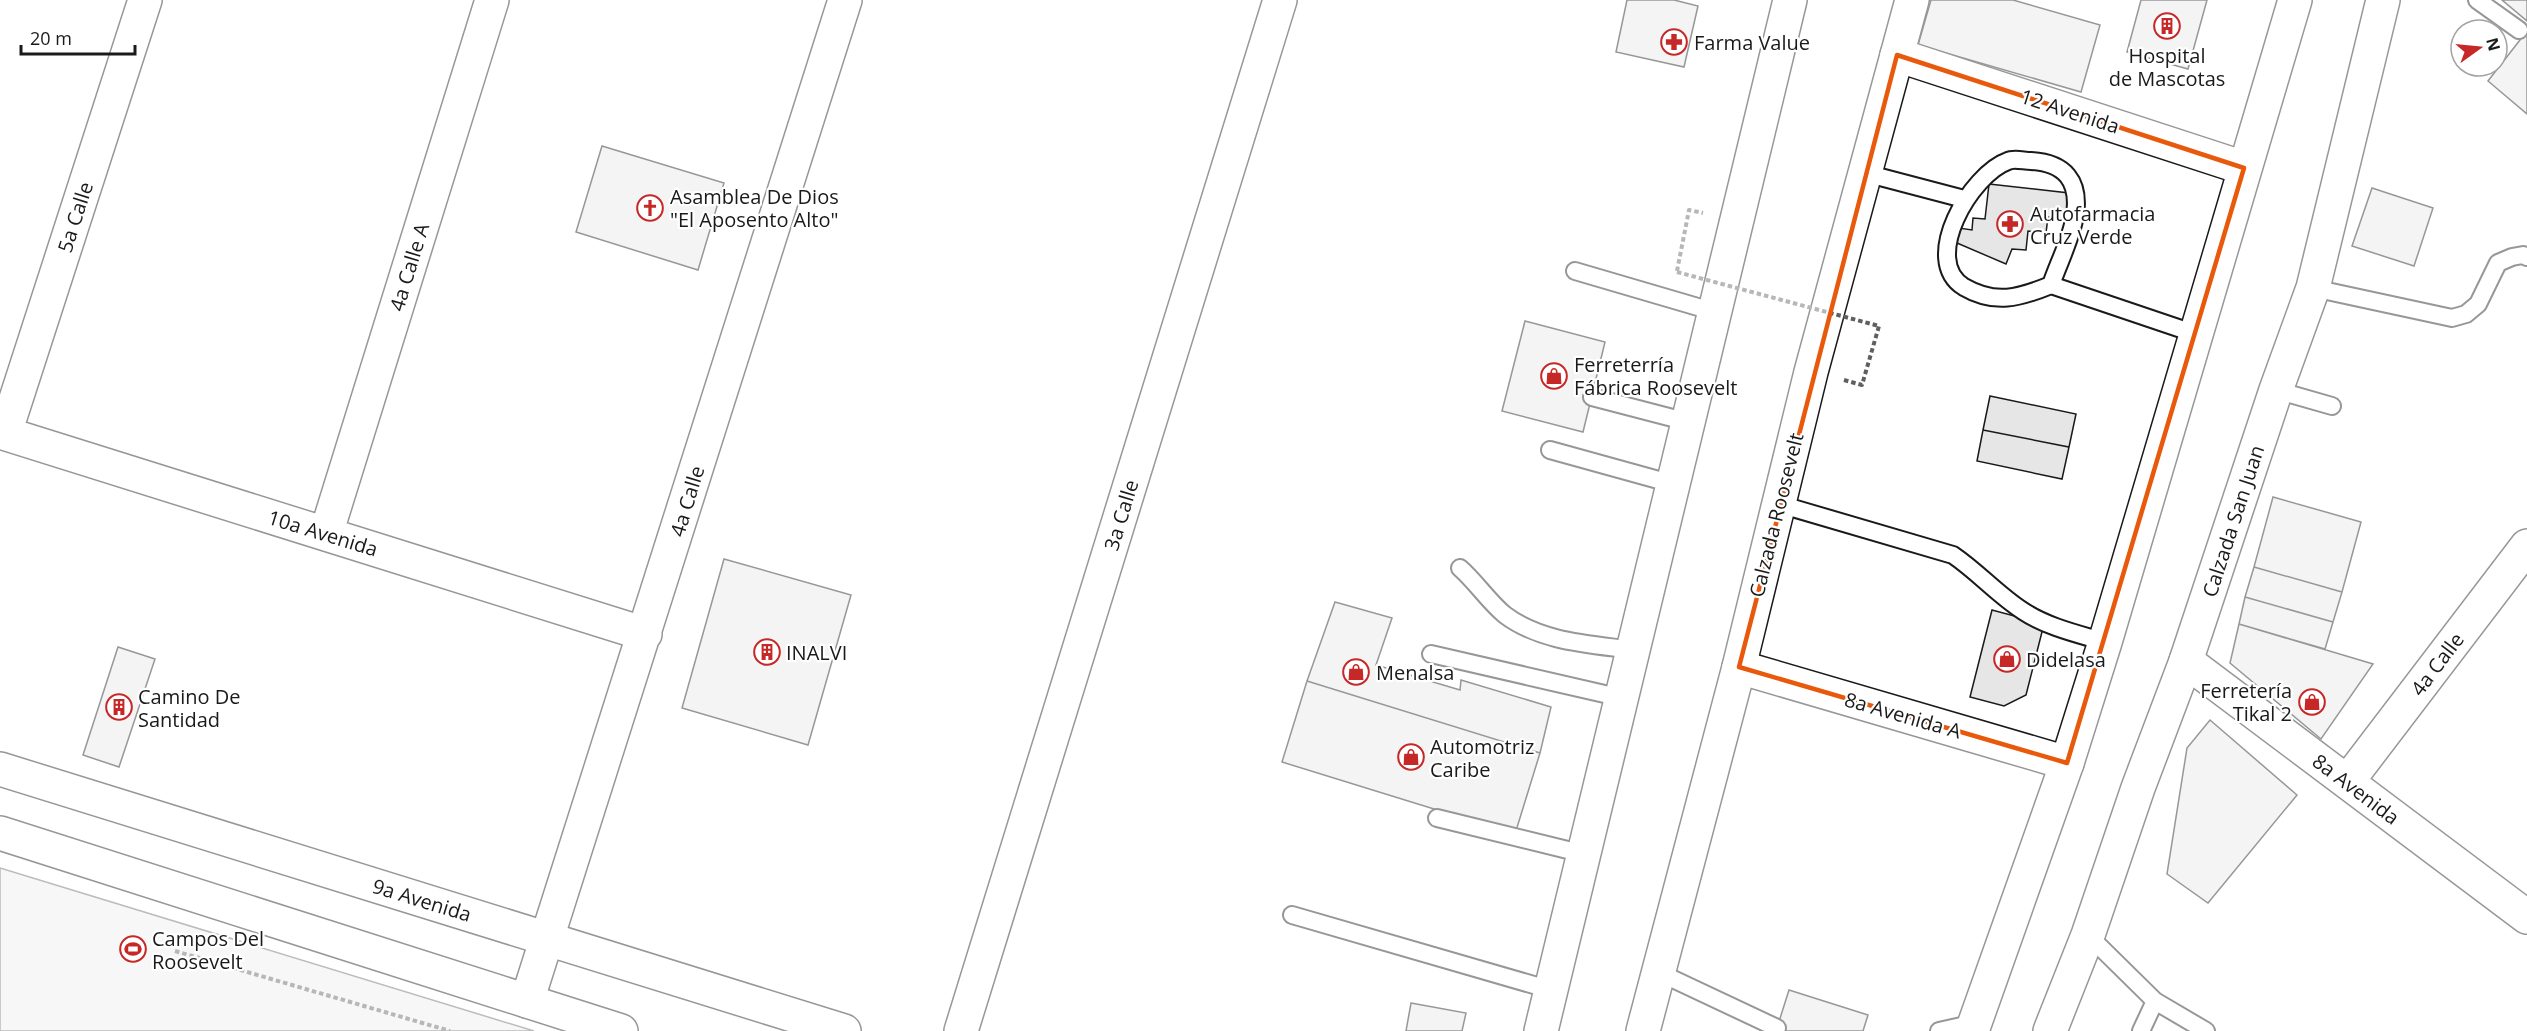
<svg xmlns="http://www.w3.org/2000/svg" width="2527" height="1031" font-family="'Open Sans',sans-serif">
	<rect width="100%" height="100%" fill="#fff"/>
	<path fill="#ededed" stroke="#6a6a6a" stroke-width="1.5" d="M0,868L534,1031H0Z"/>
	<path fill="#e6e6e6" stroke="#1a1a1a" stroke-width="1.5" d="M1627,0H1674L1698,6L1684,67L1616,52Z
		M1931,0H2013L2100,25L2081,92L1918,45Z
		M2141,0H2207L2188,69L2127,52Z
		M2502,0H2527V21Z
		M2527,31V114L2488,81Z
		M602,146L724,183L698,270L576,232Z
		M1989,184L2069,193L2066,218L2048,217L2046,233L2028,231L2026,250L2012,249L2006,264L1957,243L1959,228L1972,230L1973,218L1985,219Z
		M2372,188L2433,208L2414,266L2352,246Z
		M1525,321L1605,342L1583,432L1502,411Z
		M1990,396L2076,414L2069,447L1983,430Z
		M1983,430L2069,447L2062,479L1977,461Z
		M2273,497L2361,522L2342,592L2254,567Z
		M724,559L851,595L808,745L682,708Z
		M2254,567L2342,592L2333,622L2245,597Z
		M2245,597L2333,622L2325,649L2239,624Z
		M1335,602L1392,618L1376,665L1460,690L1461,680L1551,707L1540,753L1307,681Z
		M1992,610L2044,624L2026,695L2004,706L1970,697Z
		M2239,624L2373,664L2321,739L2230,663Z
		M118,647L155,659L119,767L83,755Z
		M1307,681L1540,753L1515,834L1282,762Z
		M2210,720L2297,795L2208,903L2167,874L2187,748Z
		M1789,990L1868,1015L1863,1031H1776Z
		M1411,1003L1466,1013L1462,1031H1406Z"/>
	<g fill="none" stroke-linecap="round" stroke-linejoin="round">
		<g stroke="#1a1a1a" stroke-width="20">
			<path id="service" d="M2477,0L2519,30
				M1865,173L1964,199
				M1575,271L1715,312
				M2051,285C2058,264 2072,237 2075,215C2080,181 2065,163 2031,161C2024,161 2014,158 2008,161C1971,174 1920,260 1964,287C1995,305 2019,298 2051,285L2196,334
				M2313,288L2452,318L2466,314L2478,304L2498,263L2512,257L2523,255L2527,257
				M2276,390L2332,406
				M1592,397L1688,422
				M1550,450L1673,484
				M1779,504L1953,555C1978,572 1998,595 2023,611C2047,627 2078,634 2105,642
				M1460,568C1476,582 1489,602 1505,615C1541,642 1589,644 1633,650
				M1431,654L1622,698
				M1437,818L1584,854
				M1292,915L1551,990
				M2088,935L2155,1001L2206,1031
				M1658,972L1777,1028
				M1939,1031L1975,1023
				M2141,1031L2155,1001"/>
		</g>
		<g stroke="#1a1a1a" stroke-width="36">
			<path id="minor" d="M1897,55L2244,168
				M0,432L645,634
				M5,433L145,0
				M326,534L492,0
				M2186,661L2527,917
				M1739,667L2067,763
				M2347,782L2527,546
				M527,1001L845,0
				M961,1031L1280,0"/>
		</g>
		<g stroke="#1a1a1a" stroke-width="36">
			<path id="secondary" d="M0,769L844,1031
				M0,833L621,1031"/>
		</g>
		<g stroke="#1a1a1a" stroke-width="36">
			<path id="primary" d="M1972,1031L2067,763L2105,642L2295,0
				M2050,1031L2088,935L2138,788L2186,661L2276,390L2313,288L2383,0"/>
		</g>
		<g stroke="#1a1a1a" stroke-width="36">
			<path id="trunk" d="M1541,1031L1790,0
				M1643,1031L1739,667L1811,372L1912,0"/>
		</g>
		<path stroke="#5f5f5f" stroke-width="4" stroke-dasharray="4.5 3" stroke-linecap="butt" d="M1677,271L1689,210L1703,213
			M1844,380L1862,385L1879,326
			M175,951L450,1031"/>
		<use href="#service" stroke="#fff" stroke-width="16"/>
		<use href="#minor" stroke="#fff" stroke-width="33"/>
		<use href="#secondary" stroke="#fff" stroke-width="33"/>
		<use href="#primary" stroke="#fff" stroke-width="33"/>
		<use href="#trunk" stroke="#fff" stroke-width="33"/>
		<path stroke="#5f5f5f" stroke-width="4" stroke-dasharray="4.5 3" stroke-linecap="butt" d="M1677,272L1879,326"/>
	</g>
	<path d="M0 0H2527V1031H0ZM1897,55L2244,168L2067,763L1739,667Z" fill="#fff" fill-opacity=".55" fill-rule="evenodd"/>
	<path fill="none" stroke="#e8590c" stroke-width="4.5" stroke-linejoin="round" d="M1897,55L2244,168L2067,763L1739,667Z"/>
	<defs>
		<g id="building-ring" transform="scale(1.35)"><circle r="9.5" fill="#fff" stroke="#c62828" stroke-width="1.5"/><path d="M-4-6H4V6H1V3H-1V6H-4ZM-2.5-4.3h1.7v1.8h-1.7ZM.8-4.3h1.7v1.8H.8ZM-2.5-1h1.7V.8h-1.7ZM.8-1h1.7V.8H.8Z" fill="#c62828"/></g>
		<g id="pharmacy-ring" transform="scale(1.35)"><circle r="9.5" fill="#fff" stroke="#c62828" stroke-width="1.5"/><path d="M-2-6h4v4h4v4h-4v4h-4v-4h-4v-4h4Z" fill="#c62828"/></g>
		<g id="church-ring" transform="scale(1.35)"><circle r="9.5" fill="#fff" stroke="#c62828" stroke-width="1.5"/><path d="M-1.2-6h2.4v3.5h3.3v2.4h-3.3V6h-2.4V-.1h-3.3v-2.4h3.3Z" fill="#c62828"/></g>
		<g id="shop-ring" transform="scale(1.35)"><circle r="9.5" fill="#fff" stroke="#c62828" stroke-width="1.5"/><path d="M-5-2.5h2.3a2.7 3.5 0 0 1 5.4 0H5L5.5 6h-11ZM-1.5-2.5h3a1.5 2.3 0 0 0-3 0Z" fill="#c62828"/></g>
		<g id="stadium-ring" transform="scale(1.35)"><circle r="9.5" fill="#fff" stroke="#c62828" stroke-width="1.5"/><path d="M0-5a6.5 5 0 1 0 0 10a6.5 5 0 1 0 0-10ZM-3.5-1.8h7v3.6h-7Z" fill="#c62828"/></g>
	</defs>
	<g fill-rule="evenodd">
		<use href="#building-ring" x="2167" y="26"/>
		<use href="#pharmacy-ring" x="1674" y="42"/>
		<use href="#church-ring" x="650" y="208"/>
		<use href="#pharmacy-ring" x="2010" y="224"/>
		<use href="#shop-ring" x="1554" y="376"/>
		<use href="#building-ring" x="767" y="652"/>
		<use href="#shop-ring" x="2007" y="659"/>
		<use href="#shop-ring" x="1356" y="672"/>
		<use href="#shop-ring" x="2312" y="702"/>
		<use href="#building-ring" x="119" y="707"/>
		<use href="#shop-ring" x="1411" y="757"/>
		<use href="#stadium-ring" x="133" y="949"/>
	</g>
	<g text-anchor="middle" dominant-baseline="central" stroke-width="4.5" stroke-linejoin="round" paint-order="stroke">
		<g font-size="20" fill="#1a1a1a" stroke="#fff" text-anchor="start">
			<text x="1694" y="42">Farma Value</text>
			<text x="2167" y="55" text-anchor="middle">Hospital<tspan x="2167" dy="23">de Mascotas</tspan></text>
			<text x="670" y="196">Asamblea De Dios<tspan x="670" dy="23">"El Aposento Alto"</tspan></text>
			<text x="2030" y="213">Autofarmacia<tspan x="2030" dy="23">Cruz Verde</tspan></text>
			<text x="1574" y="364">Ferreterría<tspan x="1574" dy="23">Fábrica Roosevelt</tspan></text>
			<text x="786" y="652">INALVI</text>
			<text x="2026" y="659">Didelasa</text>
			<text x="1376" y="672">Menalsa</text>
			<text x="2292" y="690" text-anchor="end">Ferretería<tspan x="2292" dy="23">Tikal 2</tspan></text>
			<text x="138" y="696">Camino De<tspan x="138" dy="23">Santidad</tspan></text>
			<text x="1430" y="746">Automotriz<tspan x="1430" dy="23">Caribe</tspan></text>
			<text x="152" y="938">Campos Del<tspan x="152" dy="23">Roosevelt</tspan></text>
		</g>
		<g font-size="20" fill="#1a1a1a" stroke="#fff">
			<text transform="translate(2070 111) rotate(18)">12 Avenida</text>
			<text transform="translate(75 217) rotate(-72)">5a Calle</text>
			<text transform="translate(409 267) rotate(-73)">4a Calle A</text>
			<text transform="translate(687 501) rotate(-73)">4a Calle</text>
			<text transform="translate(1121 515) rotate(-73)">3a Calle</text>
			<text transform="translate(1776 515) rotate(-76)">Calzada Roosevelt</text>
			<text transform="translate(2233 521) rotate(-72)">Calzada San Juan</text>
			<text transform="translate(323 533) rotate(17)">10a Avenida</text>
			<text transform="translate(2437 664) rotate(-53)">4a Calle</text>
			<text transform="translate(1903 715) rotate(16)">8a Avenida A</text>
			<text transform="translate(2356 789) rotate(37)">8a Avenida</text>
			<text transform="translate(422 900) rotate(17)">9a Avenida</text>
		</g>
	</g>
	<g transform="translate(2479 48) rotate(75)"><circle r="28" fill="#ffffff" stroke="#a3a3a3" stroke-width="1.5"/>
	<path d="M0-4.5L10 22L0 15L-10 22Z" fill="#c62828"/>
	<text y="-9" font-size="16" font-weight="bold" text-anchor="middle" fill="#1a1a1a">N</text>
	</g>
	<path d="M21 45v9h114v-9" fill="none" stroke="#1a1a1a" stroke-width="3"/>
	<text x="30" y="45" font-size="18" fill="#1a1a1a" stroke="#ffffff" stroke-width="4.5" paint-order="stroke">20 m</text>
</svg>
